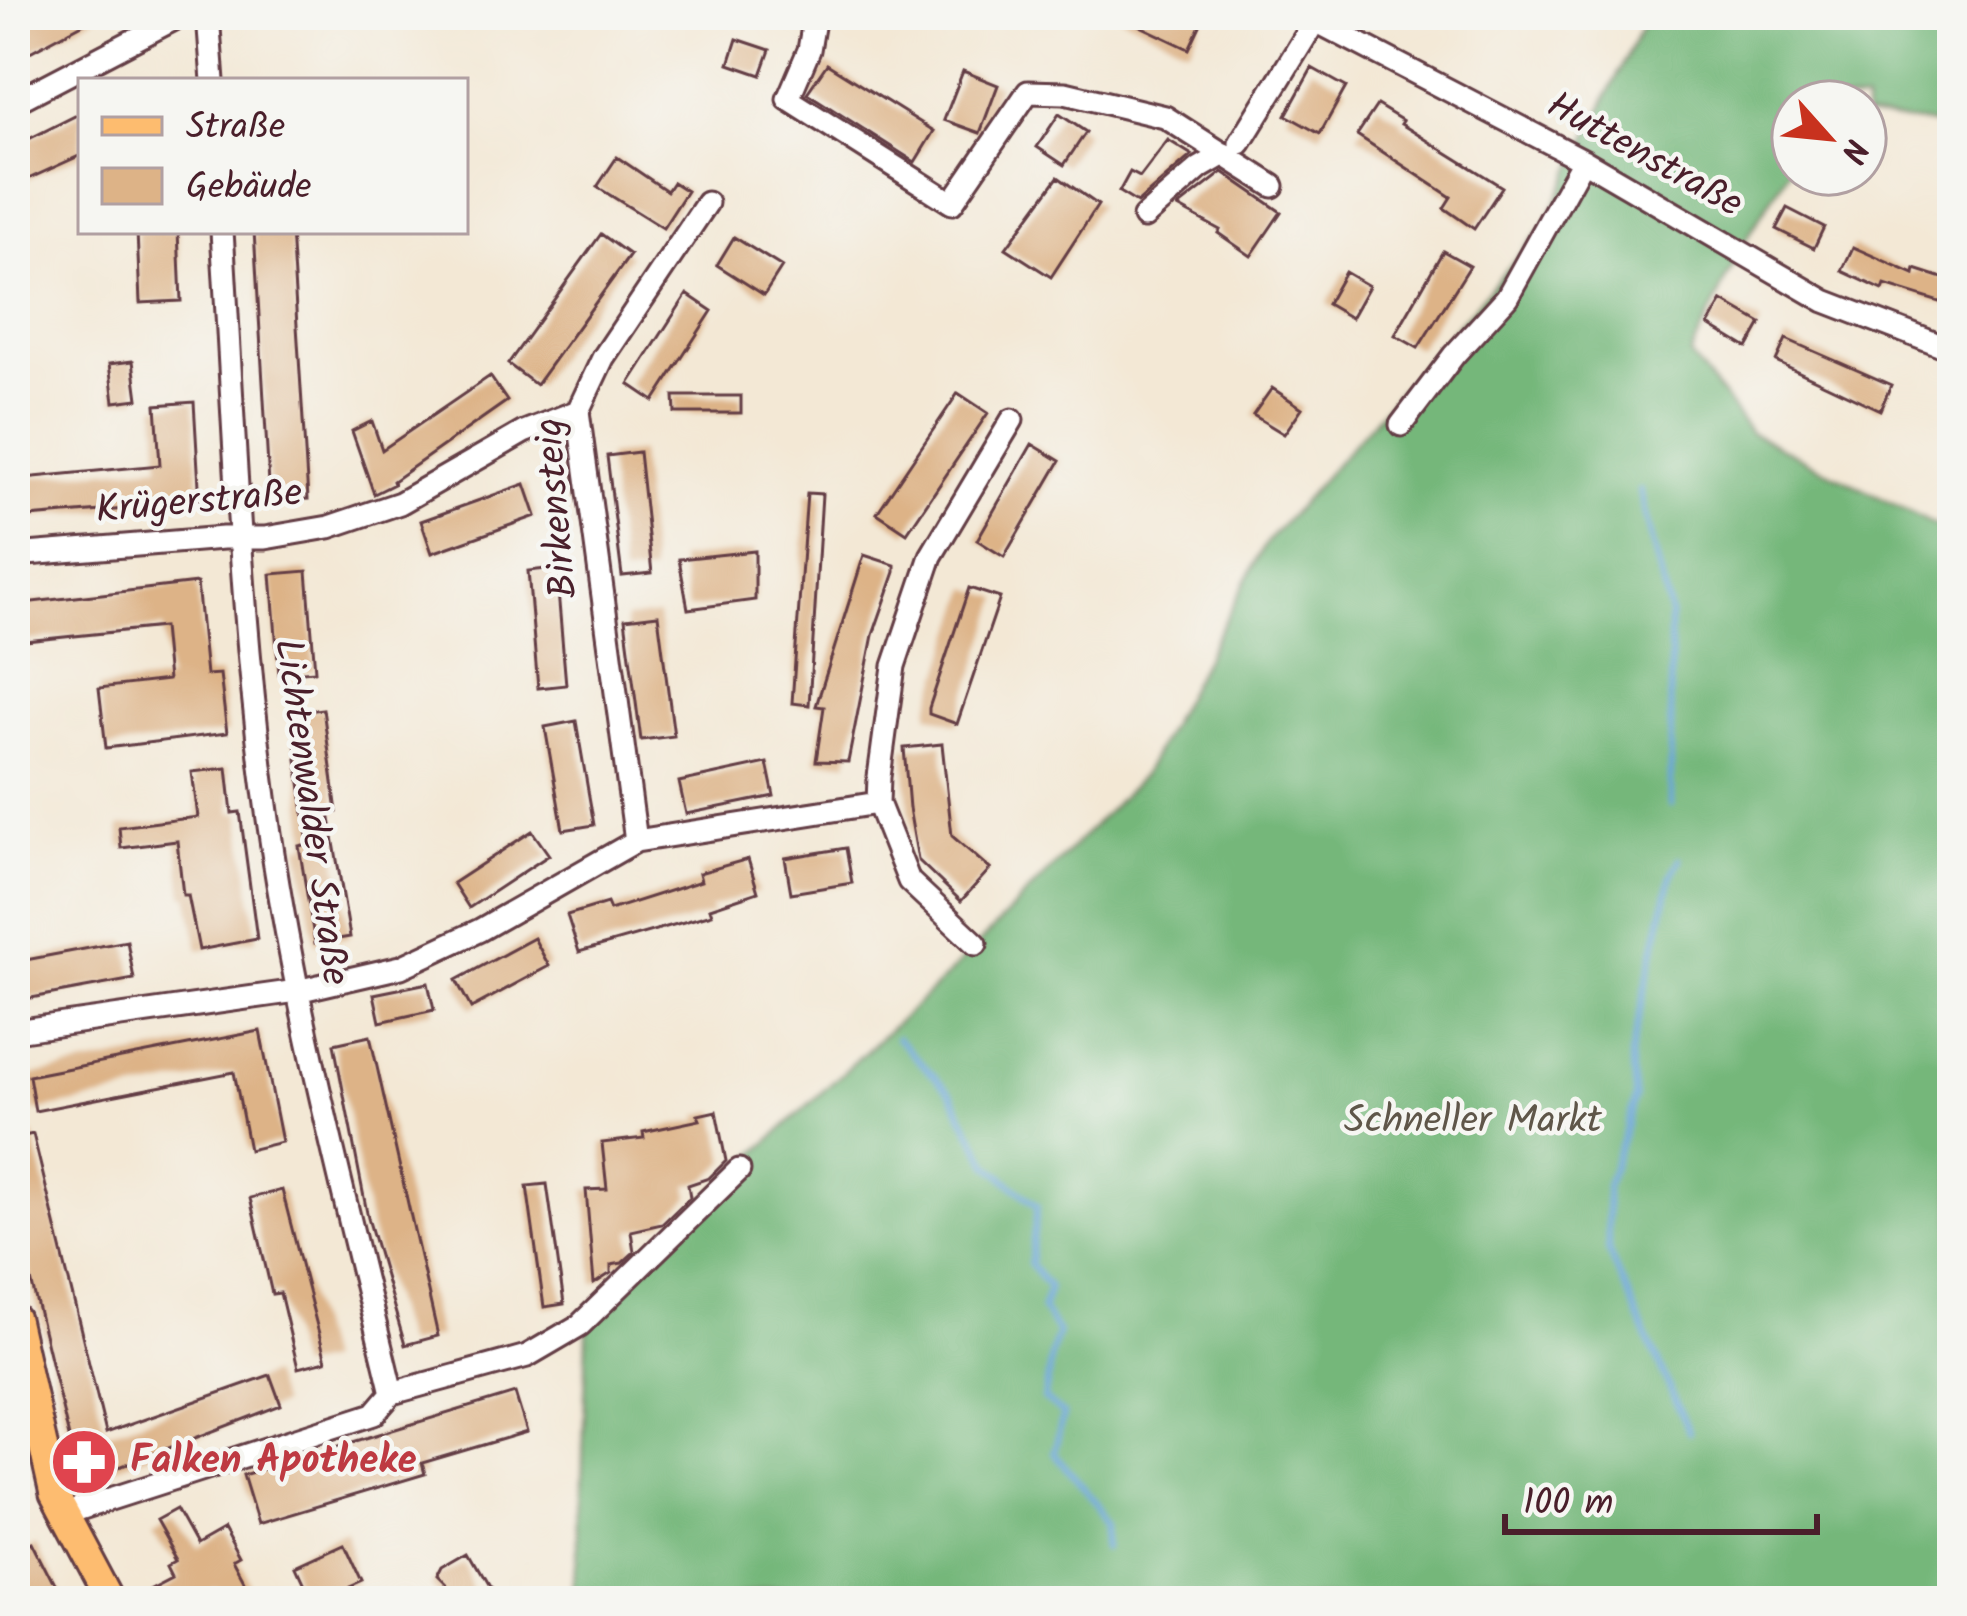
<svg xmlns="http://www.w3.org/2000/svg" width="1967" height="1616" font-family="Kalam,sans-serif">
	<rect width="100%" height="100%" fill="#f6f6f2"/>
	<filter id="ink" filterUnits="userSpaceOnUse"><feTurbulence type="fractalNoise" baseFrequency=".00833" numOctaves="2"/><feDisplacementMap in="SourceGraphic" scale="24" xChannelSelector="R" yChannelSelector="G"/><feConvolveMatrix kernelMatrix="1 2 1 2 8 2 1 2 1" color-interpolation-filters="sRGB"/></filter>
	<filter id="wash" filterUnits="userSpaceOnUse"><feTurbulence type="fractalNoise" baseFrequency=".004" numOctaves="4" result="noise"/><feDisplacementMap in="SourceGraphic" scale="48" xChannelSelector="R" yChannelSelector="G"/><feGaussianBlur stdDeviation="2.7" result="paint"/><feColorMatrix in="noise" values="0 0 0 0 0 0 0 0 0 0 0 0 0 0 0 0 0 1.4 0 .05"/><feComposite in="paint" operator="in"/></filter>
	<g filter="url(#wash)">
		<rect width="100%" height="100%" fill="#f3e8d5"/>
		<path fill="#74b77a" stroke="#5f6b52" stroke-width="3" d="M1647,15H1952V126L1865,117V102H1793V164L1741,248L1690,356L1751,432L1952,534V1601H584L582,1484L588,1309L944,979L1143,775L1266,543L1544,227Z"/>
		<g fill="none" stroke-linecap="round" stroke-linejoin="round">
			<path stroke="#62a1d4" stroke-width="6" d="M1640,491L1670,615L1671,805
				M1680,859L1671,875L1631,1055L1636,1098L1607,1186L1608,1250L1689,1432
				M897,1038L951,1093L989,1165L1037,1206L1030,1265L1049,1287L1042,1309L1058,1333C1048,1354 1050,1376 1044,1399L1063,1415L1054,1453L1114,1523V1545"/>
		</g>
		<g id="blocks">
			<path fill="#ddb387" d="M15,15H99L15,60Z
				M1117,15H1205L1189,49Z
				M737,39L770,50L761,75L729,64Z
				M827,64L934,131L915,162L807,93Z
				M1312,68L1346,87L1320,134L1286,115Z
				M963,71L998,85L980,133L944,120Z
				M1377,105L1403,121L1401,124L1502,187L1474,229L1444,208L1451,197L1357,135Z
				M81,113V155L15,185V146Z
				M1059,114L1086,132L1064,165L1037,147Z
				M1168,140L1192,155L1137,203L1119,192L1130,172L1140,177Z
				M617,157L667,191L673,182L687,191L663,228L597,187Z
				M1223,172L1281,212L1251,256L1218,233L1220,230L1178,207Z
				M1058,177L1098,205L1051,277L1006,248Z
				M1787,208L1824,227L1814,248L1776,229Z
				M137,231H178L181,301L140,303Z
				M254,231H291L308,499L270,501Z
				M601,234L630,255L536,385L508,364Z
				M734,237L782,267L764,295L717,265Z
				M1853,247L1914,274L1915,269L1952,281V306L1885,285L1883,290L1842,271Z
				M1443,251L1470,266L1418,348L1395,335Z
				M1345,272L1369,286L1351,318L1327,304Z
				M687,294L712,311L654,401L629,384Z
				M1723,301L1761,323L1747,348L1709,325Z
				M1786,339L1891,385L1880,410L1776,361Z
				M133,361L138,399L114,402L109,364Z
				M490,376L507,401L393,481L394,484L374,494L352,431L372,421L382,450Z
				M1272,388L1302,408L1284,434L1253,415Z
				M958,393L988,413L907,533L877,513Z
				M674,396H741V413H675Z
				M194,402L200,503L15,518V482L24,478L160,465L156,405Z
				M1032,444L1060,461L1004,557L977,540Z
				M639,452L652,573L622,576L607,456Z
				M525,484L536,516L432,553L421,521Z
				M807,493L822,494L809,705L792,703Z
				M755,551V600L688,609L679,559Z
				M864,555L895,565V572L873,635L848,762L816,761L824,707L816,706Z
				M556,568L566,685L538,688L528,571Z
				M307,571L315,671L279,674L271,574Z
				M197,583L206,675L220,674L227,733L106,748L99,688L168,680L163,627L15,642V604Z
				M969,588L1000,598L957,724L929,714V708Z
				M658,615L674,736L641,740L625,619Z
				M323,709L337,812L329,813L350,937L315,943L299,846L308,844L291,713Z
				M576,721L594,825L563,830L545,727Z
				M942,744L952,836L990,869L961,901L918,860L909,808L904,748Z
				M767,763L774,796L686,814L679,782Z
				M227,768L232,813L240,812L257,939L199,950L188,895H183L177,841L121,848L119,827L198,817L192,772Z
				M532,831L549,855L469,908L453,883Z
				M846,848L852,883L791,893L785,858Z
				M748,859L758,892L710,908L712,914L579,952L567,915L607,903L610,910L701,881L699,873Z
				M534,938L549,966L471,1008L456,980Z
				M127,941L134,979L15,1001V962Z
				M428,983L434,1010L380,1022L374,994Z
				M260,1031L282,1142L249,1150L234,1072L35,1111L29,1076Z
				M370,1036L438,1336L405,1345L368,1218L334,1044Z
				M716,1111L726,1161L709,1178L688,1185L690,1197L662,1224L631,1231L634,1252L622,1263L611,1265V1273L594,1284L586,1190L607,1189L602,1143L644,1138L643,1132L700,1120L698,1115Z
				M33,1134L106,1433L270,1375L281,1405L122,1466L88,1475L77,1470L15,1214V1138Z
				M547,1184L564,1304L544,1307L527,1186Z
				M282,1190L326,1361L298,1368L280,1293L272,1294L250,1198Z
				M515,1393L527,1432L422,1463L425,1474L258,1524L243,1475Z
				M176,1509L196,1545L224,1529L241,1560L234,1564L254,1601H217L211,1590L190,1601H129L128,1598L176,1573L171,1563L178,1559L156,1520Z
				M34,1542L64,1601H15V1552Z
				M343,1544L361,1583L321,1601H311L295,1566Z
				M468,1555L487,1588L458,1601L437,1580L442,1570Z"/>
		</g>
	</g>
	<g filter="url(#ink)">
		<use href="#blocks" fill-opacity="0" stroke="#633d44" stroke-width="3"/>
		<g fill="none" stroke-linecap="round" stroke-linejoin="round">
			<g stroke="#633d44" stroke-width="27">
				<path id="minor" d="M208,15L213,81
					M815,15L809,50L788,99L952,203L1028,92L1065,93L1165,117L1273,186
					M1304,15L1583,160L1825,301L1952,350
					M15,102L182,15
					M1240,143L1315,21
					M1144,217L1200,168L1224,154
					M222,231C235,434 241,639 271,840C299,1027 348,1210 392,1393
					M1401,425L1454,355L1507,297L1583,160
					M15,555L223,538H265L329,527L400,503L524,432L578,411
					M636,841L578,411L603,358L707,203
					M976,944L909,881L878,803L879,777L894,666L931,556L1012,420
					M15,1031L297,991L401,967L480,930L636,841L878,803
					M64,1514L374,1414L392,1393L527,1356L580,1325L739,1170"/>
			</g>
			<g stroke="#633d44" stroke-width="33">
				<path id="major" d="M15,1319L54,1494L111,1601"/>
			</g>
			<use href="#minor" stroke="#fff" stroke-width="21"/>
			<use href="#major" stroke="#fdbc6f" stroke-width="27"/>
		</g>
	</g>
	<defs>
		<g id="pharmacy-disc" transform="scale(3.45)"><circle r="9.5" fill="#e0444e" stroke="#f6f6f2"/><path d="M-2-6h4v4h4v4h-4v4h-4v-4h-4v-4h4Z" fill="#fff"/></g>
	</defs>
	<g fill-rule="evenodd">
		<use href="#pharmacy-disc" x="84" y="1462"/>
	</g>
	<g text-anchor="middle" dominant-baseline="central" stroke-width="9" stroke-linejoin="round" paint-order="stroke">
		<g font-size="39" fill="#4a1f2b" stroke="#f6f6f2">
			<text transform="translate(1644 156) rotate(29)">Huttenstraße</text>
			<text transform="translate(199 503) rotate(-5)">Krügerstraße</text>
			<text transform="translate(558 508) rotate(-95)">Birkensteig</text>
			<text transform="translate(310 812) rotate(82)">Lichtenwalder Straße</text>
		</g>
		<g font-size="39" fill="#5f5649" stroke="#f6f6f2">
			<text x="1473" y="1122">Schneller Markt</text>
		</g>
		<g font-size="39" font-weight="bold" fill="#be3a42" stroke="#f6f6f2" text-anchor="start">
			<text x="130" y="1462">Falken Apotheke</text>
		</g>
	</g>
	<rect width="1967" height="1616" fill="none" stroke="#f6f6f2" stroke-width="60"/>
	<rect x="78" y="78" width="390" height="156" fill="#f6f6f2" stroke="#b1a0a2" stroke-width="3"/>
	<rect x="102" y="117" width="60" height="18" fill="#fdbc6f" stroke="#b1a0a2" stroke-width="3"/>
	<text x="186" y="138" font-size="36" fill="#4a1f2b">Straße</text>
	<rect x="102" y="168" width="60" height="36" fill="#ddb387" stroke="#b1a0a2" stroke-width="3"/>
	<text x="186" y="198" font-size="36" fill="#4a1f2b">Gebäude</text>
	<g transform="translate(1829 138) rotate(117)"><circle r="57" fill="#f6f6f2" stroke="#b1a0a2" stroke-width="3"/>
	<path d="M0-9L21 45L0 30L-21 45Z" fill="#c8321e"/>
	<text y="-18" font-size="33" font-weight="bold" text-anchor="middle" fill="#4a1f2b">N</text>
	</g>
	<path d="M1505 1514v18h312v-18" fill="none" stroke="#4a1f2b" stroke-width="6"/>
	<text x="1523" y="1514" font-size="36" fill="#4a1f2b" stroke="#f6f6f2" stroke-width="9" paint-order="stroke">100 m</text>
</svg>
